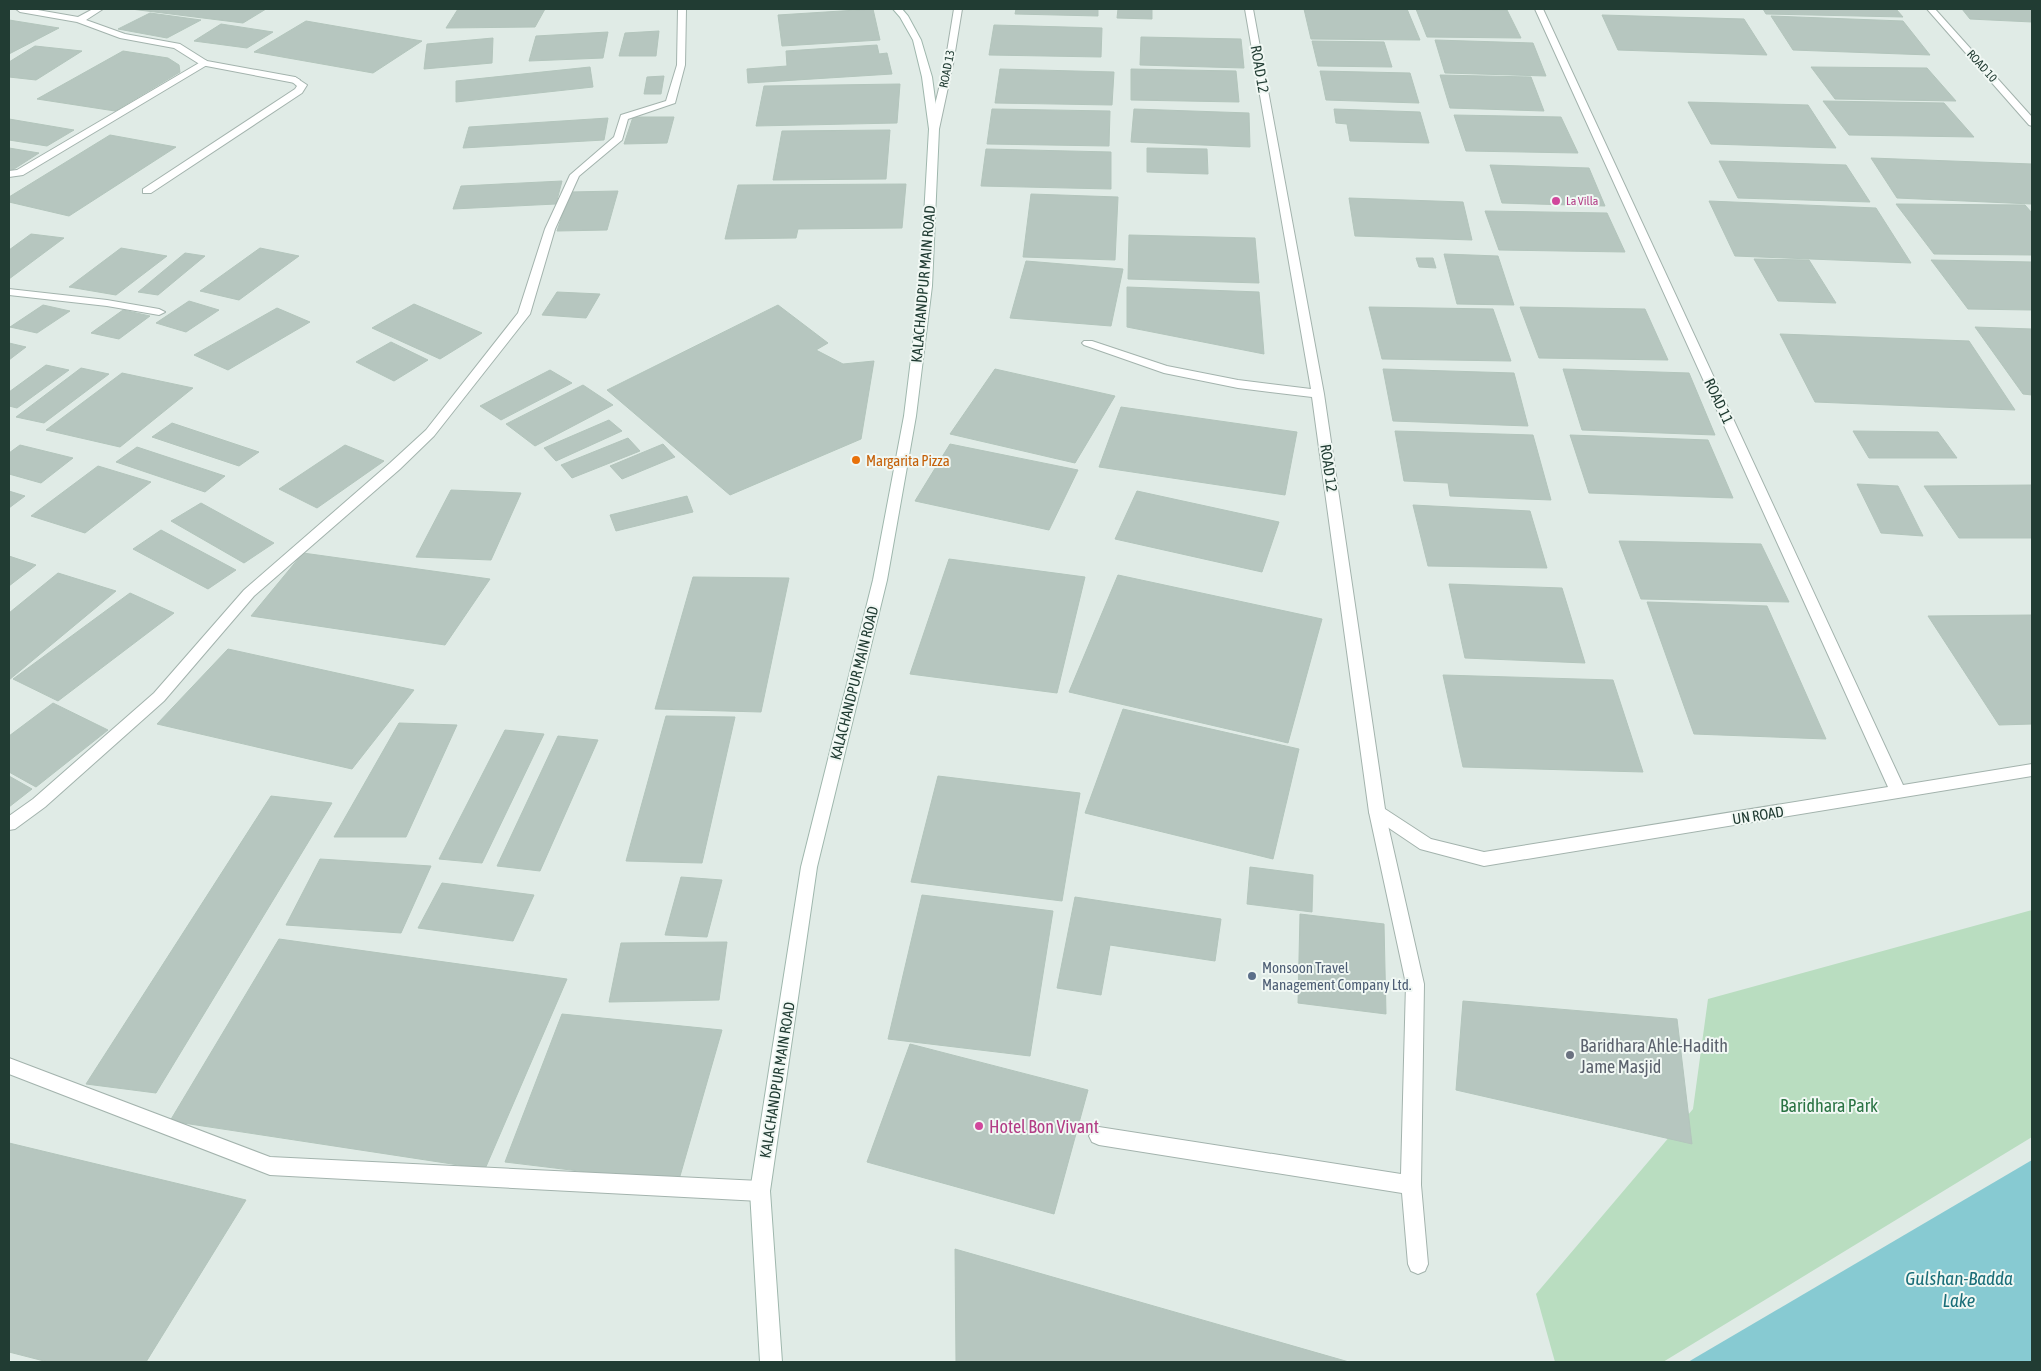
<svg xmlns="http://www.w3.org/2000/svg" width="2041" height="1371" font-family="'Asap Condensed',sans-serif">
	<rect width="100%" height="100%" fill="#e0ebe6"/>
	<path fill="#b9ddc0" d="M2032,910V1137L1663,1362H1555L1536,1294L1693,1109L1708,999Z"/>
	<path fill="#87cad2" d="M2032,1160V1362H1688Z"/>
	<path fill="#b6c6bf" stroke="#b3c5bc" d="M131,9H266L243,23Z
		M458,9H545L535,27L446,28Z
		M873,9L880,40L782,46L778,15Z
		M1016,9H1098V16L1015,14Z
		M1118,9H1152V19L1117,18Z
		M1304,9H1407L1420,40L1311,39Z
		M1416,9L1507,10L1521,38L1427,37Z
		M1763,9H1896L1903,17L1766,14Z
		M1962,9H2032V22L1970,19Z
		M150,13L201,20L167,38L118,29Z
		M1602,15L1744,19L1767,55L1618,50Z
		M1771,16L1903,21L1930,55L1793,50Z
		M9,20L59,28L9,54Z
		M306,21L422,41L373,73L254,52Z
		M221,24L273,32L247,48L194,41Z
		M994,25L1102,28L1101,57L989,55Z
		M659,31L656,56H619L625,33Z
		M608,32L603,58L529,61L536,36Z
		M1141,37L1241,39L1244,68L1140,65Z
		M493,38L492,63L424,69L427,44Z
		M1435,40L1533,43L1546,76L1445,73Z
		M1312,41L1384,42L1392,67L1318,66Z
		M877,45L879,54L887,53L892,74L748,83L747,69L787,66L786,51Z
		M35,46L82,51L36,80L9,77V62Z
		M123,51L168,58L179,65L180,72L115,111L37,99Z
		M590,67L593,87L456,102V81Z
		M1811,67L1927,68L1956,101L1835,99Z
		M1000,69L1114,72L1112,105L995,103Z
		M1131,69L1236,71L1239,102L1131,100Z
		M1320,71L1410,73L1419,103L1326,100Z
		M1440,75L1531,77L1544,111L1450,108Z
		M664,76L661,94H644L647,77Z
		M900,84L897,123L756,126L764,86Z
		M1823,101L1944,103L1974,137L1849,135Z
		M1688,102L1808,105L1836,148L1711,144Z
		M992,109L1110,111L1109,146L987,144Z
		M1134,109L1249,113L1250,147L1131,142Z
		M1334,109L1420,112L1429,143L1350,141L1347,124L1336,123Z
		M1454,115L1561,117L1578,153L1466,151Z
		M633,117H674L667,143L624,144Z
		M608,118L604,140L463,148L469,127Z
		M9,119L74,130L47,146L9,140Z
		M890,130L886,179L773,180L782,131Z
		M110,135L176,147L69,216L9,202V197Z
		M9,148L39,153L11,171H9Z
		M1147,148L1207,149L1208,174L1147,172Z
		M986,149L1111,152V189L981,186Z
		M1871,158L2032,164V204L1897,198Z
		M1719,161L1846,165L1870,202L1738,198Z
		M1490,165L1589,168L1605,206L1502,203Z
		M562,181L556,204L453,209L461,186Z
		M906,184L902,228L798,229L796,238L725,239L738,185Z
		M618,191L607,230L557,231L570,192Z
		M1031,194L1118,197L1115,260L1023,257Z
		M1349,198L1463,202L1472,240L1355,236Z
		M1709,201L1876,208L1911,263L1735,256Z
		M1896,204L2025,205L2032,213V255L1934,254Z
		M1485,211L1607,213L1625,252L1499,250Z
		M31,234L64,238L9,279V250Z
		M1129,235L1255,238L1259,283L1128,279Z
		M121,248L167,256L116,295L69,287Z
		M260,248L299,256L239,300L200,291Z
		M185,253L205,256L158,295L138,292Z
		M1444,254L1498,256L1514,305L1457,304Z
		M1416,258H1433L1436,268L1419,267Z
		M1754,259L1809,260L1836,303L1778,301Z
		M1931,260L2032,262V310L1968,309Z
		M1026,261L1123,269L1111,326L1010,318Z
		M1127,287L1259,292L1264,354L1127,327Z
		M557,292L600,294L586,318L542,315Z
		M189,301L219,310L186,332L156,323Z
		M414,304L482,333L440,359L372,328Z
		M43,305L70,311L37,333L10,327Z
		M778,305L828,343L816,350L843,364L874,361L861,439L730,495L607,390Z
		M1369,307L1493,309L1511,361L1382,359Z
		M1520,307L1645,309L1668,360L1539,358Z
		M277,308L310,322L228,370L194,355Z
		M123,310L150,316L119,339L91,333Z
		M1975,327L2032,329V395L2023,394Z
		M1780,334L1969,341L2015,410L1815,402Z
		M391,342L428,360L394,381L356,362Z
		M9,343L26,347L9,360Z
		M46,365L69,370L17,408L9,406V392Z
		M81,368L109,374L44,423L16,417Z
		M995,369L1115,396L1075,463L950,434Z
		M1383,369L1514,373L1528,426L1393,421Z
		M1563,369L1689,373L1715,435L1582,430Z
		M550,370L572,383L501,420L480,406Z
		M122,373L193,388L120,447L46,430Z
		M583,385L613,405L535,446L506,424Z
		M1121,407L1297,432L1285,495L1099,467Z
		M609,420L622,431L556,461L544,448Z
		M172,423L259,452L239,466L152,437Z
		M1395,431L1533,435L1551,500L1450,496L1448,483L1404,481Z
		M1853,431L1938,432L1957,458H1869Z
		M1570,435L1708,440L1733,498L1589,493Z
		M628,438L640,451L572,478L561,465Z
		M663,444L675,457L622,479L610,466Z
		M950,444L1078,470L1049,530L915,501Z
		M20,445L73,458L41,483L9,474V453Z
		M345,445L384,461L317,508L279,489Z
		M137,447L225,476L205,492L116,462Z
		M98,466L151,482L85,533L31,516Z
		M1857,484L1898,486L1923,536L1881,533Z
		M2032,485V538H1959L1924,486Z
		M451,490L521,493L491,560L416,557Z
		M9,491L25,496L9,508Z
		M1137,491L1279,522L1262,572L1115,539Z
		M687,496L693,512L616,531L610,515Z
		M201,503L274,543L244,563L171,521Z
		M1413,505L1530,511L1547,568L1428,566Z
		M161,530L236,570L208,589L133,549Z
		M1619,541L1761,544L1789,602L1641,599Z
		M303,553L490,579L445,645L251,616Z
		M9,556L36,565L9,586Z
		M949,559L1085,577L1057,693L910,674Z
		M58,573L116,591L9,680V613Z
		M1118,575L1322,619L1288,743L1069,692Z
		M693,577L789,578L761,712L655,709Z
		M1449,584L1562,588L1585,663L1465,658Z
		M130,593L174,613L58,701L13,679Z
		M1647,602L1767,606L1826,739L1694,734Z
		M2032,615V724L1999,725L1928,616Z
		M228,649L414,690L352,769L157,724Z
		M1443,675L1613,680L1643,772L1463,767Z
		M53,703L108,730L36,787L9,772V736Z
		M1123,709L1299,749L1273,859L1085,813Z
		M666,716L735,717L702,863L626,861Z
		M399,723L457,725L406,837H334Z
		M505,730L544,734L482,863L439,859Z
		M558,736L598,740L540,871L497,866Z
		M9,776L32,789L9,807Z
		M938,776L1080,793L1062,901L911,882Z
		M271,796L332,803L156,1093L86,1084Z
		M320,859L431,866L401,933L286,925Z
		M1250,867L1313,875L1312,912L1247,904Z
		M681,877L722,880L707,937L665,935Z
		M442,883L534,895L513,941L418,928Z
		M922,895L1053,911L1030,1056L888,1039Z
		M1075,897L1221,919L1215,961L1110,945L1101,995L1057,988Z
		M1300,914L1384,924L1386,1014L1298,1003Z
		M279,939L567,979L485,1169L170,1121Z
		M727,942L719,1000L609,1002L621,943Z
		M1463,1001L1677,1019L1692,1144L1456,1090Z
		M562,1014L722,1030L678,1183L505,1162Z
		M910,1044L1088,1090L1054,1214L867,1162Z
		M9,1143L246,1200L146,1362H48L9,1352Z
		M955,1249L1349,1362H956Z"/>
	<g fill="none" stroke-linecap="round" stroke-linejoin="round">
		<g stroke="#a3b3ad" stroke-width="2">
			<path id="lane" d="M204,60L207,61V65L23,175L9,177V171L17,170Z
				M295,77L307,85L302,93L151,193H143V189L295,89L297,86L290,80Z
				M1377,806L1383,808L1385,812L1424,984L1421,1185L1428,1264L1425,1271L1418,1274L1411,1271L1408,1264L1402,1193L1099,1145L1092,1142L1089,1136L1092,1130L1099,1127L1401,1174L1406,984L1369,812L1371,808Z"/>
		</g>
		<g stroke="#a3b3ad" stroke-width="2">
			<path id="street" d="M16,9H32L78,17L93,9H103L86,20L125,34L180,44L207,61L295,77L300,80L295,83L201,65L174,48L120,38L77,22L20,12Z
				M678,9H686L685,65L675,103L628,119L622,140L579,176L555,229L530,314L434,436L400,469L254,596L164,701L45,807L15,829L9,830V816L33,799L154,693L244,590L390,463L426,430L518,313L545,229L570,175L614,137L621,115L666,101L677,65Z
				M954,9H962L953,64L939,129L934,132L929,129L945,64Z
				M1245,9H1253L1324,394L1385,809L1431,839L1484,852L1888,787L1535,9H1543L1903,785L2032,764V776L1484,866L1420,849L1371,816L1369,812L1312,397L1238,388L1164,373L1084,345L1082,343L1084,341H1092L1167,366L1238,380L1311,389Z
				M1927,9H1935L2032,117V126L2029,125Z
				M9,289L107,300L159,309L165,312L159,315L107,306L9,295Z
				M9,1058L270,1157L760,1181L767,1184L770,1191L767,1198L760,1201L270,1175L9,1074Z"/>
		</g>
		<g stroke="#9fb7ad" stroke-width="2">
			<path id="secondary" d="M893,9H902L908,16L921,40L932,77L939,129L932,286L916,416L887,580L817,867L770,1191L782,1362H760L750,1191L801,867L873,580L904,416L920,286L929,129L922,77L913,40L900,17Z"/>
		</g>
		<use href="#lane" fill="#fff" fill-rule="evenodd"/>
		<use href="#street" fill="#fff" fill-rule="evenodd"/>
		<use href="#secondary" fill="#fff" fill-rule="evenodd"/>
	</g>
	<g fill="#d1479c" stroke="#f1f8f4" stroke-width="2">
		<circle cx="1556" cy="201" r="5"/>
		<circle cx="979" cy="1126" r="5"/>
	</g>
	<circle fill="#e8710a" stroke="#f1f8f4" stroke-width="2" cx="856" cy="460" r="5"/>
	<circle fill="#5c6f8a" stroke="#f1f8f4" stroke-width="2" cx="1252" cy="976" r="5"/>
	<circle fill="#6b7280" stroke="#f1f8f4" stroke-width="2" cx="1570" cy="1055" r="5"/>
	<g text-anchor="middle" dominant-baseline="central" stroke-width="4" stroke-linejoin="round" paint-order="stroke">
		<g font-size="12" fill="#213c33" stroke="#f1f8f4">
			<text transform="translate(1982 66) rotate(48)">ROAD 10</text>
			<text transform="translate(947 69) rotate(-79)">ROAD 13</text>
		</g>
		<g font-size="12" fill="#b23c85" stroke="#f1f8f4" text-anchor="start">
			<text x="1566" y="201">La Villa</text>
		</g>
		<g font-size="15" fill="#213c33" stroke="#f1f8f4">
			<text transform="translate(1260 69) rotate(80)">ROAD 12</text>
			<text transform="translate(923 284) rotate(-85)">KALACHANDPUR MAIN ROAD</text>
			<text transform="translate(1719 401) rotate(65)">ROAD 11</text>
			<text transform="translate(1329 468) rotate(82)">ROAD 12</text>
			<text transform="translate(854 683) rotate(-76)">KALACHANDPUR MAIN ROAD</text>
			<text transform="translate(1758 815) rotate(-9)">UN ROAD</text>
			<text transform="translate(777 1080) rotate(-81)">KALACHANDPUR MAIN ROAD</text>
		</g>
		<g font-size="15" fill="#c56008" stroke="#f1f8f4" text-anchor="start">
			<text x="866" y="460">Margarita Pizza</text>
		</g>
		<g font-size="15" fill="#4e5e75" stroke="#f1f8f4" text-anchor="start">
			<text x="1262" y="967">Monsoon Travel<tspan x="1262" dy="17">Management Company Ltd.</tspan></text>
		</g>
		<g font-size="18" fill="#5b616d" stroke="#f1f8f4" text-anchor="start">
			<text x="1580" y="1045">Baridhara Ahle-Hadith<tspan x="1580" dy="21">Jame Masjid</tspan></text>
		</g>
		<g font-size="18" fill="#2a7343" stroke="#f1f8f4">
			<text x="1829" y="1105">Baridhara Park</text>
		</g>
		<g font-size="18" fill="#b23c85" stroke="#f1f8f4" text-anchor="start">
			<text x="989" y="1126">Hotel Bon Vivant</text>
		</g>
		<g font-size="19" font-style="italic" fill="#1a6e79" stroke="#f1f8f4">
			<text x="1959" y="1278">Gulshan-Badda<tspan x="1959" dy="22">Lake</tspan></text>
		</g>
	</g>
	<rect width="2041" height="1371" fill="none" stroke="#213c33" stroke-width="20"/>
</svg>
